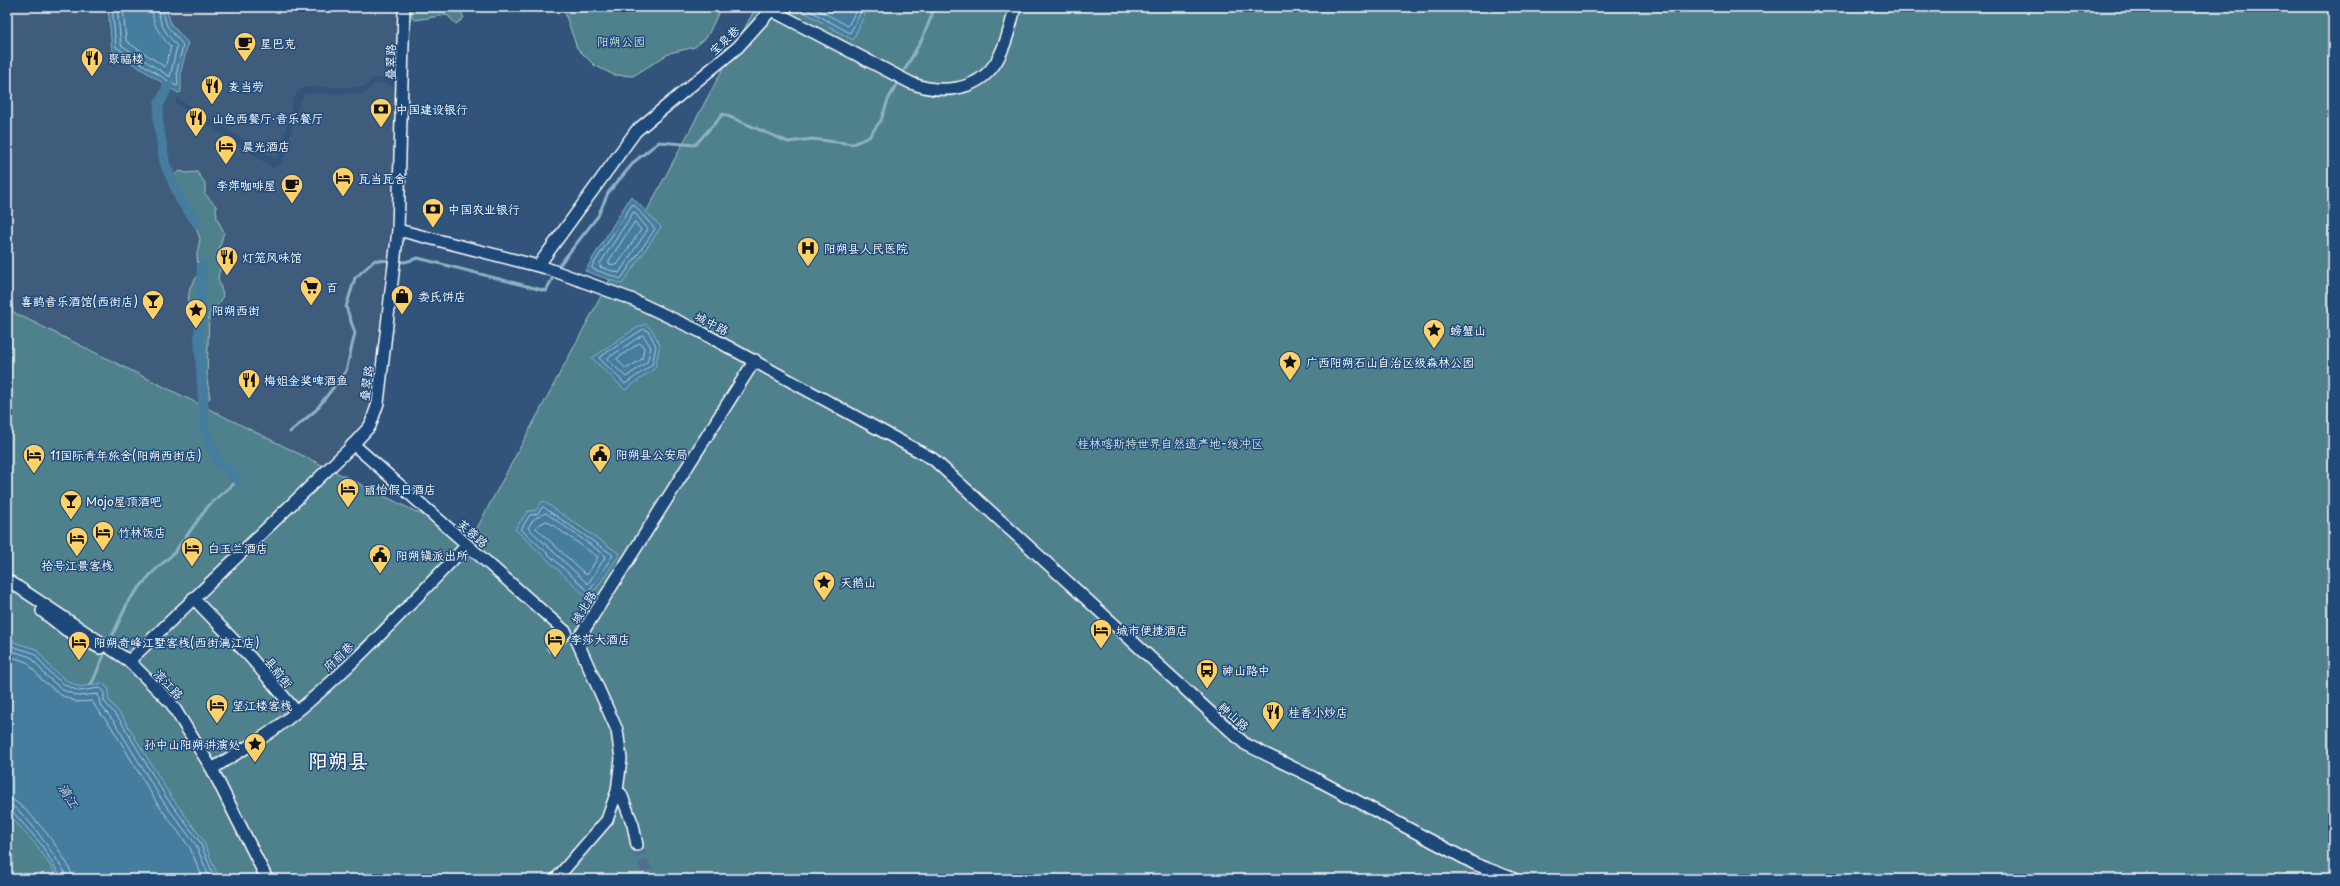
<svg xmlns="http://www.w3.org/2000/svg" width="2340" height="886" font-family="'Playpen Sans','LXGW WenKai TC',sans-serif">
	<rect width="100%" height="100%" fill="#32547b"/>
	<filter id="ink" filterUnits="userSpaceOnUse"><feTurbulence type="fractalNoise" baseFrequency=".025" numOctaves="2"/><feDisplacementMap in="SourceGraphic" scale="8" xChannelSelector="R" yChannelSelector="G"/><feConvolveMatrix kernelMatrix="1 2 1 2 8 2 1 2 1" color-interpolation-filters="sRGB"/></filter>
	<g filter="url(#ink)">
		<path fill="#3f5b7c" d="M7,7H395L397,78H373L365,87H306L299,91L293,99L280,153L275,159L177,98L175,103L273,168L283,161L299,104L305,94H365L376,83L396,86L390,225L370,405L363,422L346,443L268,515L7,375L13,314L7,273Z"/>
		<path fill="#4f818d" stroke="#a7c0c6" d="M412,7H467L461,12L464,18L456,24L447,15L415,20L412,18Z
			M563,7H724L718,14L707,37L695,47L670,53L633,76L614,75L594,65L577,48Z
			M756,7H2333V879H7V273L13,312L471,539Z
			M179,171L187,173L197,172L205,183V194L216,206L217,219L224,232L219,249L222,258L218,278L223,295L221,301L209,314L207,379L210,398L207,400L202,343L196,318L188,301L190,287L198,275L197,253L200,239L196,228L183,209L168,181Z"/>
		<path fill="#457d9f" stroke="#8fb1c5" d="M108,7H175L167,11L171,24L188,43L181,71V92L178,93L112,50Z
			M795,7H868L853,40Z
			M631,196L661,227L622,284L585,271Z
			M645,324L652,330L660,345L655,368L625,390L592,358L633,330Z
			M543,501L620,554L589,599L515,529L528,511H535Z
			M7,634L16,643L36,649L52,669L67,681L80,687L102,683L109,689L108,699L123,718L170,795L203,840L219,879H59L38,847L7,812Z"/>
		<g fill="none" stroke-linecap="round" stroke-linejoin="round">
			<path stroke="#b5cbd9" stroke-width="1" d="M112,7L116,47L176,86L178,85L177,71L183,45L167,26L163,12L167,7
				M117,7L121,45L170,77L177,46C169,36 155,22 160,7
				M123,7L126,41L165,67L171,47C161,36 150,23 153,7
				M803,7L850,33L864,7
				M813,7L848,26L858,7
				M633,204L655,229L621,279L593,269L592,267Z
				M634,212L648,229L619,273L600,267V264Z
				M635,222L641,230L617,265L609,264V261Z
				M644,329L649,332L656,346L652,365L625,384L599,358Z
				M643,335L651,347L647,362L626,377L607,359Z
				M640,343L644,348L642,359L626,369L617,359Z
				M543,507L613,555L589,592L521,529L530,515L537,514Z
				M546,513L606,556L588,584L528,528L533,520Z
				M547,521L598,557L587,575L585,574L536,528L537,526Z
				M7,640L14,647L34,653L49,672L65,685L79,691L100,688L104,691V701L120,720L166,797L200,842L215,879
				M7,647L12,651L31,657L46,676L63,690L78,696L98,694L100,704L115,723L162,800L196,845L210,879
				M7,655L27,662L42,680L61,695L77,702L92,701L96,708L111,726L157,803L190,848L203,879
				M7,798C24,799 72,862 73,879
				M7,804C22,805 57,859 65,873L67,879
				M7,810L12,811L41,844L62,879"/>
			<path stroke="#8fb1c5" stroke-width="3" d="M290,432L316,410L346,371L355,333L346,307L355,278L375,260L405,262L418,258L546,291L558,267L598,216L608,193L635,161L659,142L695,145L723,114L788,142L812,139L853,144L869,137L881,120L888,100L922,39L932,15V7
				M108,645L129,600L151,574L174,553L209,505L238,480
				M90,685L93,681L106,650"/>
			<path stroke="#457d9f" stroke-width="10" d="M168,86L159,105L158,120L165,164L181,201L198,224
				M202,265L199,337L205,431L217,460L238,480"/>
			<path stroke="#516e8f" stroke-width="11" stroke-dasharray="11 5.5" stroke-linecap="butt" d="M637,845L650,879"/>
			<g stroke="#fff" stroke-width="14">
				<path id="minor" d="M398,230L546,268L631,299L701,332L933,459L1245,744L1314,778L1475,864L1514,879
					M538,266L636,131L738,47L771,10L911,83C939,94 975,92 994,65C1005,50 1011,25 1015,7
					M348,450L353,444L566,632L553,646
					M9,581L129,661L134,656
					M193,598L251,658L296,711
					M42,611L66,630L100,648
					M123,657L129,661L171,703L212,769L267,879
					M129,661L348,450L370,426L378,403L398,230L404,7
					M212,769C233,755 256,743 276,728C345,676 407,607 467,545
					M617,791L621,794L633,825L637,845
					M556,879L607,820L617,791L621,759L617,730L577,641L755,360"/>
			</g>
			<use href="#minor" stroke="#1f4a7a" stroke-width="11"/>
		</g>
	</g>
	<defs>
		<g id="cafe-pin" transform="scale(1.15)"><path d="M0 17L-7.5 6A9.5 9.5 0 1 1 7.5 6Z" fill="#ffd166" stroke="#1f4a7a"/><path d="M-5.5-4.5H6V0H3Q3 3.5 0 3.5H-2.5Q-5.5 3.5-5.5 0ZM3-3.2v2h1.7v-2ZM-6 4.5H4V6H-6Z" fill="#111"/></g>
		<g id="restaurant-pin" transform="scale(1.15)"><path d="M0 17L-7.5 6A9.5 9.5 0 1 1 7.5 6Z" fill="#ffd166" stroke="#1f4a7a"/><path d="M-5-6h1v4h1v-4h1v4h1v-4h1v5L-1.5 .5V6h-2V.5L-5-1ZM5-6V6H3V1.5H1.5Q1.5-4 5-6Z" fill="#111"/></g>
		<g id="bank-pin" transform="scale(1.15)"><path d="M0 17L-7.5 6A9.5 9.5 0 1 1 7.5 6Z" fill="#ffd166" stroke="#1f4a7a"/><path d="M-6-4H6V4H-6ZM0-2.3a2.3 2.3 0 1 0 0 4.6a2.3 2.3 0 1 0 0-4.6Z" fill="#111"/></g>
		<g id="hotel-pin" transform="scale(1.15)"><path d="M0 17L-7.5 6A9.5 9.5 0 1 1 7.5 6Z" fill="#ffd166" stroke="#1f4a7a"/><path d="M-6-4.5h1.5V1H6V5H4.5V3h-9V5H-6ZM-4 0a1.8 1.8 0 1 1 3.6 0ZM.5 0V-2.5h3Q6-2.5 6 0Z" fill="#111"/></g>
		<g id="hospital-pin" transform="scale(1.15)"><path d="M0 17L-7.5 6A9.5 9.5 0 1 1 7.5 6Z" fill="#ffd166" stroke="#1f4a7a"/><path d="M-5-5h3v3.5h4V-5h3V5h-3V1.5h-4V5h-3Z" fill="#111"/></g>
		<g id="supermarket-pin" transform="scale(1.15)"><path d="M0 17L-7.5 6A9.5 9.5 0 1 1 7.5 6Z" fill="#ffd166" stroke="#1f4a7a"/><path d="M-6-5.5h2.5l.6 2H6L4.5 2H-2.5L-4.4-4H-6ZM-1.5 3.2a1.3 1.3 0 1 0 .1 0ZM3 3.2a1.3 1.3 0 1 0 .1 0Z" fill="#111"/></g>
		<g id="shop-pin" transform="scale(1.15)"><path d="M0 17L-7.5 6A9.5 9.5 0 1 1 7.5 6Z" fill="#ffd166" stroke="#1f4a7a"/><path d="M-5-2.5h2.3a2.7 3.5 0 0 1 5.4 0H5L5.5 6h-11ZM-1.5-2.5h3a1.5 2.3 0 0 0-3 0Z" fill="#111"/></g>
		<g id="bar-pin" transform="scale(1.15)"><path d="M0 17L-7.5 6A9.5 9.5 0 1 1 7.5 6Z" fill="#ffd166" stroke="#1f4a7a"/><path d="M-6-5H6L.8 .8V4.5H3.5V6h-7V4.5H-.8V.8Z" fill="#111"/></g>
		<g id="sight-pin" transform="scale(1.15)"><path d="M0 17L-7.5 6A9.5 9.5 0 1 1 7.5 6Z" fill="#ffd166" stroke="#1f4a7a"/><path d="M0-6L1.8-2.2L6-1.7L2.9 1.2L3.7 5.4L0 3.3L-3.7 5.4L-2.9 1.2L-6-1.7L-1.8-2.2Z" fill="#111"/></g>
		<g id="civic-pin" transform="scale(1.15)"><path d="M0 17L-7.5 6A9.5 9.5 0 1 1 7.5 6Z" fill="#ffd166" stroke="#1f4a7a"/><path d="M-.6-6.5H3V-4.5H.6V-3L4-1V1h2V6H-6V1h2V-1L-.6-3ZM-1.2 2.5V6h2.4V2.5Z" fill="#111"/></g>
		<g id="bus-pin" transform="scale(1.15)"><path d="M0 17L-7.5 6A9.5 9.5 0 1 1 7.5 6Z" fill="#ffd166" stroke="#1f4a7a"/><path d="M-5-6H5V4H4V6H2V4H-2V6H-4V4H-5ZM-3.5-4V0h7V-4ZM-3.5 1.2v1.5H-2V1.2ZM2 1.2v1.5H3.5V1.2Z" fill="#111"/></g>
	</defs>
	<g fill-rule="evenodd">
		<use href="#cafe-pin" x="245" y="43"/>
		<use href="#restaurant-pin" x="92" y="58"/>
		<use href="#restaurant-pin" x="212" y="86"/>
		<use href="#bank-pin" x="381" y="109"/>
		<use href="#restaurant-pin" x="196" y="118"/>
		<use href="#hotel-pin" x="226" y="146"/>
		<use href="#hotel-pin" x="343" y="178"/>
		<use href="#cafe-pin" x="292" y="185"/>
		<use href="#bank-pin" x="433" y="209"/>
		<use href="#hospital-pin" x="808" y="248"/>
		<use href="#restaurant-pin" x="227" y="257"/>
		<use href="#supermarket-pin" x="311" y="287"/>
		<use href="#shop-pin" x="402" y="296"/>
		<use href="#bar-pin" x="153" y="301"/>
		<use href="#sight-pin" x="196" y="310"/>
		<use href="#sight-pin" x="1434" y="330"/>
		<use href="#sight-pin" x="1290" y="362"/>
		<use href="#restaurant-pin" x="249" y="380"/>
		<use href="#civic-pin" x="600" y="454"/>
		<use href="#hotel-pin" x="34" y="455"/>
		<use href="#hotel-pin" x="348" y="489"/>
		<use href="#bar-pin" x="71" y="501"/>
		<use href="#hotel-pin" x="103" y="532"/>
		<use href="#hotel-pin" x="77" y="538"/>
		<use href="#hotel-pin" x="192" y="548"/>
		<use href="#civic-pin" x="380" y="555"/>
		<use href="#sight-pin" x="824" y="582"/>
		<use href="#hotel-pin" x="1101" y="630"/>
		<use href="#hotel-pin" x="555" y="639"/>
		<use href="#hotel-pin" x="79" y="642"/>
		<use href="#bus-pin" x="1207" y="670"/>
		<use href="#hotel-pin" x="217" y="705"/>
		<use href="#restaurant-pin" x="1273" y="712"/>
		<use href="#sight-pin" x="255" y="744"/>
	</g>
	<g text-anchor="middle" dominant-baseline="central" stroke-width="3" stroke-linejoin="round" paint-order="stroke">
		<g font-size="12" fill="#fff" stroke="#1f4a7a">
			<text transform="translate(724 40) rotate(-43)">宝泉巷</text>
			<text transform="translate(390 62) rotate(-89)">叠翠路</text>
			<text transform="translate(712 323) rotate(27)">城中路</text>
			<text transform="translate(366 383) rotate(-82)">叠翠路</text>
			<text transform="translate(473 533) rotate(41)">芙蓉路</text>
			<text transform="translate(583 607) rotate(-58)">城北路</text>
			<text transform="translate(338 656) rotate(-43)">府前巷</text>
			<text transform="translate(279 672) rotate(51)">县前街</text>
			<text transform="translate(169 684) rotate(47)">滨江路</text>
			<text transform="translate(1234 716) rotate(42)">神山路</text>
		</g>
		<g font-size="12" fill="#d3e0e2" stroke="#1f4a7a">
			<text x="621" y="41">阳朔公园</text>
			<text x="1170" y="443">桂林喀斯特世界自然遗产地-缓冲区</text>
		</g>
		<g font-size="12" fill="#fff" stroke="#1f4a7a" text-anchor="start">
			<text x="260" y="43">星巴克</text>
			<text x="108" y="58">聚福楼</text>
			<text x="228" y="86">麦当劳</text>
			<text x="396" y="109">中国建设银行</text>
			<text x="212" y="118">山色西餐厅·音乐餐厅</text>
			<text x="242" y="146">晨光酒店</text>
			<text x="358" y="178">瓦当瓦舍</text>
			<text x="276" y="185" text-anchor="end">李萍咖啡屋</text>
			<text x="448" y="209">中国农业银行</text>
			<text x="824" y="248">阳朔县人民医院</text>
			<text x="242" y="257">灯笼风味馆</text>
			<text x="326" y="287">百</text>
			<text x="418" y="296">娄氏饼店</text>
			<text x="138" y="301" text-anchor="end">喜鹊音乐酒馆(西街店)</text>
			<text x="212" y="310">阳朔西街</text>
			<text x="1450" y="330">螃蟹山</text>
			<text x="1306" y="362">广西阳朔石山自治区级森林公园</text>
			<text x="264" y="380">梅姐金奖啤酒鱼</text>
			<text x="616" y="454">阳朔县公安局</text>
			<text x="50" y="455">11国际青年旅舍(阳朔西街店)</text>
			<text x="364" y="489">丽怡假日酒店</text>
			<text x="86" y="501">Mojo屋顶酒吧</text>
			<text x="118" y="532">竹林饭店</text>
			<text x="208" y="548">白玉兰酒店</text>
			<text x="396" y="555">阳朔镇派出所</text>
			<text x="77" y="565" text-anchor="middle">拾号江景客栈</text>
			<text x="840" y="582">天鹅山</text>
			<text x="1116" y="630">城市便捷酒店</text>
			<text x="570" y="639">李莎大酒店</text>
			<text x="94" y="642">阳朔奇峰江墅客栈(西街漓江店)</text>
			<text x="1222" y="670">神山路中</text>
			<text x="232" y="705">望江楼客栈</text>
			<text x="1288" y="712">桂香小炒店</text>
			<text x="240" y="744" text-anchor="end">孙中山阳朔讲演处</text>
		</g>
		<g font-size="13" font-style="italic" fill="#d0dee7" stroke="#1f4a7a">
			<text transform="translate(69 795) rotate(58)">漓江</text>
		</g>
		<g font-size="20" font-weight="bold" fill="#fff" stroke="#1f4a7a">
			<text x="338" y="760">阳朔县</text>
		</g>
	</g>
	<rect width="2340" height="886" fill="none" stroke="#1f4a7a" stroke-width="24"/>
	<rect x="12" y="12" width="2316" height="862" fill="none" stroke="#fff" stroke-width="1.5" filter="url(#ink)"/>
</svg>
